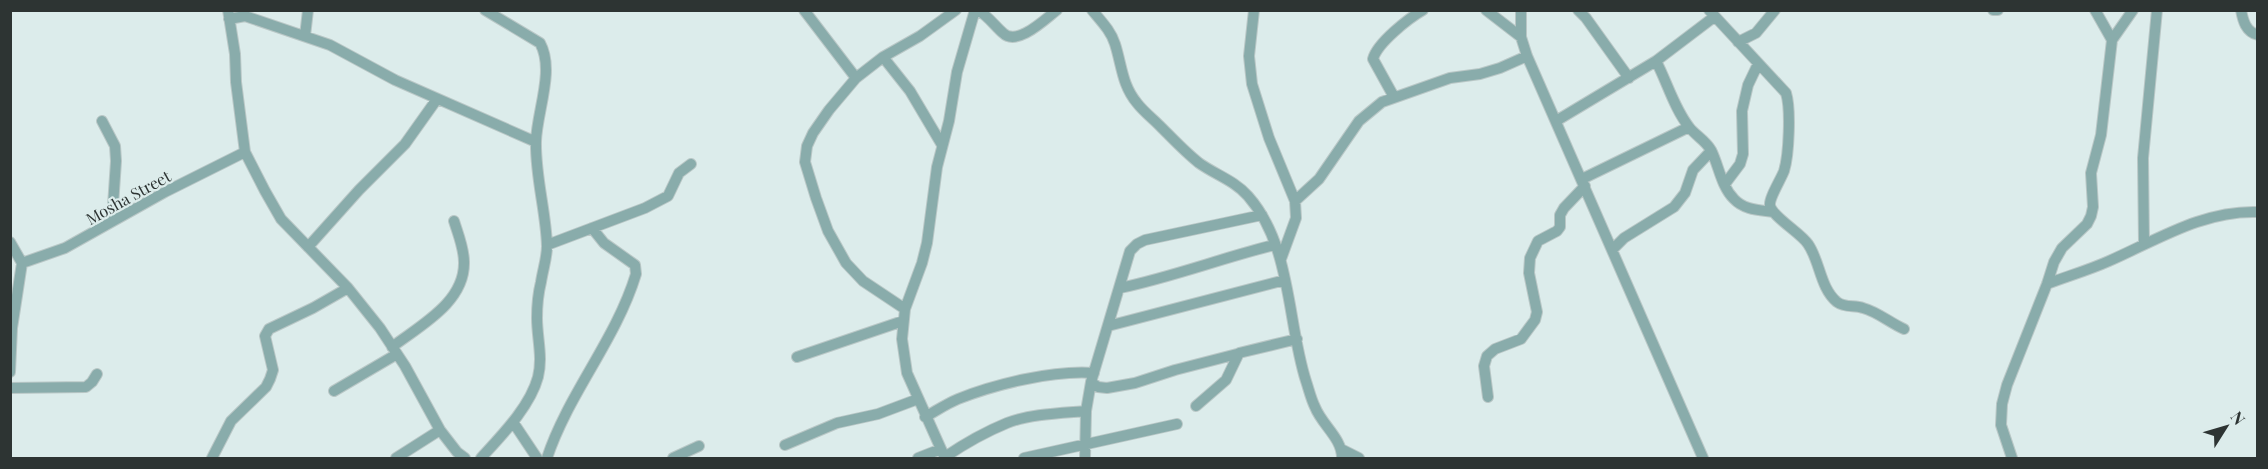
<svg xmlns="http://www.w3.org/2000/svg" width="2268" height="469" font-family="'Playfair Display',serif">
	<rect width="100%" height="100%" fill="#dceceb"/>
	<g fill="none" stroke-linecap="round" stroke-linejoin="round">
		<g stroke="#b9c7c6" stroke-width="12">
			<path id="street" d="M228,10L235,54L236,82L245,152L265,191L281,219L348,288L380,328L405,366L440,430L457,452L465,458
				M804,10L856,78
				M978,10C989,17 994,25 1003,33C1017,47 1045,19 1057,10
				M1092,10C1101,21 1111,31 1115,44C1122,66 1122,85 1137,103C1143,111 1152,118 1160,126C1173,139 1185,152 1199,163C1216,175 1235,181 1248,196C1292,246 1287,322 1306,381C1309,390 1311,399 1315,407C1322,425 1342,438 1342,458
				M1254,10L1249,56L1252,84L1269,138L1295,201L1296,218L1281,259
				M1486,10L1521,37
				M1521,10V37L1527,56L1703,458
				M1578,10L1586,18L1629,78
				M1709,10L1786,93C1791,109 1789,155 1784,171C1781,179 1769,198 1770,205C1771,216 1801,233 1808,244C1820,261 1820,288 1837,302C1845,308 1854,305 1863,308C1878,312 1890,323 1904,329
				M1993,10H1998
				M2095,10L2112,40
				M2241,10C2243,21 2246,32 2258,35
				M229,19L245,16L330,45L395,80L536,142
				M305,36L308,10
				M1738,42L1756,33L1775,10
				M883,57L910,91L942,145
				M1656,61C1667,82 1674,108 1689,127C1695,135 1705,140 1711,150C1719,166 1721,186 1734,199C1744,210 1760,210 1773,212
				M1394,97L1373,59C1377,43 1409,18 1423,10
				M102,121L115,146L116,161L112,221
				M1556,121L1656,61L1714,17
				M1582,179L1689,127
				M1725,184L1740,164L1743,154L1742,111L1748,85L1758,64
				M1295,201L1319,179L1359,121L1382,102L1450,78L1480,74L1500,68L1527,56
				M10,242L22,263L12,328L10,372
				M2144,244L2143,158L2157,10
				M547,245L645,208L668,196L679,173L691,164
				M308,247L359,190L405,144L437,99
				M1613,249L1624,238L1674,207L1685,193L1693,170L1711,151
				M22,263L65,248L165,192L245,152
				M2047,284C2068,276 2089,270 2109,261C2157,240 2203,210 2258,212
				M1120,288C1172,277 1222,258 1274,245
				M905,309L863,281L846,263L828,231L816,198L805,162L807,146L813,133L829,110L856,78L883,57L920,36L956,10
				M1108,326L1285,280
				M392,347C421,325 465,302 464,262C464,248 458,234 454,221
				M797,357L903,321
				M1091,382L1098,387L1107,388L1135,383L1175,370L1237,354
				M10,388L86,387L92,382L97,374
				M334,391L397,354
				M1488,397L1484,366L1487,356L1495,349L1521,339L1535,320L1537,312L1529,273L1530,258L1538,241L1557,231L1560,227V215L1564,208L1585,186
				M1196,406L1226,380L1239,353L1297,339
				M925,417C936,411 946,404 958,399C996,384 1053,370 1094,373
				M513,422L537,458
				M785,445L837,423L878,414L918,399
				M1341,449L1359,458
				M945,457C964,444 985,432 1007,423C1029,414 1063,413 1086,411
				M212,458L231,421L266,387L270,379L273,370L265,336L269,329L313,308L348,288
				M396,458L440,430
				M481,458C501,436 530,407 538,377C543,357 537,338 537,318C537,306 538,294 541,282C543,269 547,258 547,246C546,211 535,176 536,141C537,111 555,70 540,43L485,10
				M547,458C568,394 616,340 636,274L635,265L604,243L592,228
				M673,458L699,446
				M918,458L941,449
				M945,458L907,373L902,339L905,309L922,263L927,243L937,167L949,121L957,72L975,10
				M1024,458L1177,424
				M1085,458L1086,411L1091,382L1130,251L1137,244L1145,240L1262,215
				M2012,458L2001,425L2002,404L2007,385L2047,284L2054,262L2062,248L2087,224L2091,216L2093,207L2091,173L2101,135L2112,40L2133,10"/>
		</g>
		<use href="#street" stroke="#89acab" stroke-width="10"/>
	</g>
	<g text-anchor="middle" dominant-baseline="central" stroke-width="4.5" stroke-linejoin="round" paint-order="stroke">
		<g font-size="16" fill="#2d3433" stroke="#dceceb">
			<text transform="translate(128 197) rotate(-29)">Mosha Street</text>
		</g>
	</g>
	<rect width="2268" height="469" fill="none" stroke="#2d3433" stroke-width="24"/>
	<g transform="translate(2226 427) rotate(53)" stroke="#dceceb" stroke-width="4.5" paint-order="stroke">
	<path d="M0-4.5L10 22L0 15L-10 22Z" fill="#2d3433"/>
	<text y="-9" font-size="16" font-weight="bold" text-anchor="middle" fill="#2d3433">N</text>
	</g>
</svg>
